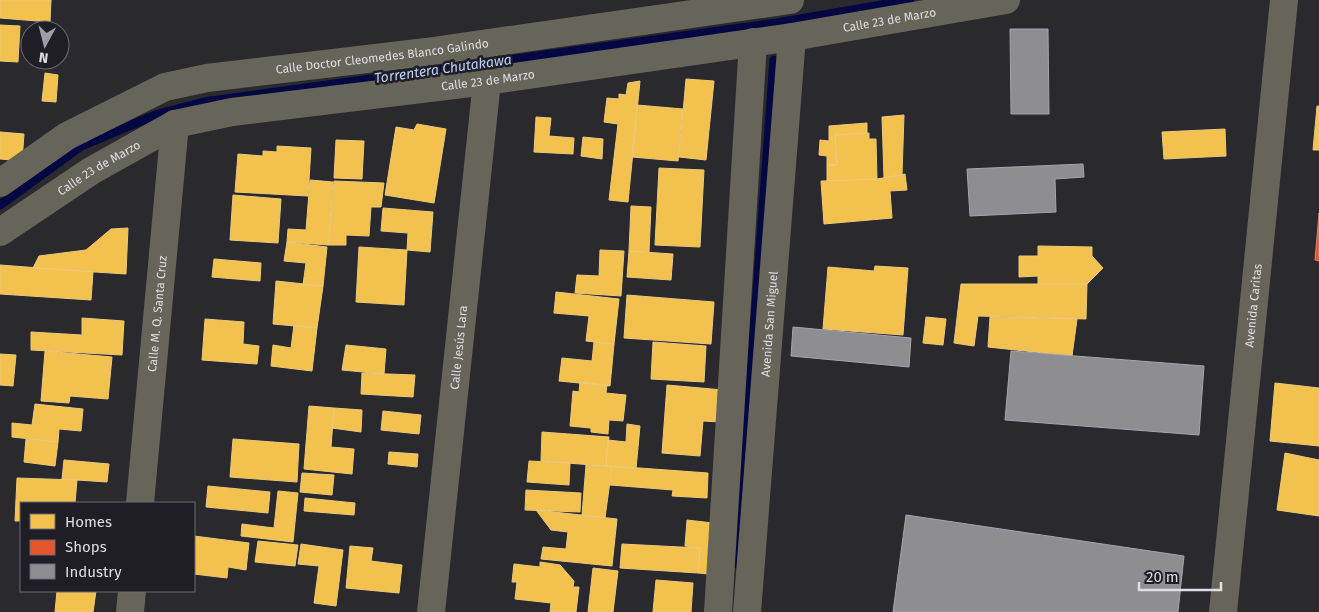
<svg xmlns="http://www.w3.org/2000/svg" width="1319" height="612" font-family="'Fira Sans',sans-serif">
	<rect width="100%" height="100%" fill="#2a292e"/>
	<path fill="#f2c14e" stroke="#ecca7b" d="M0,0H51L50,22L0,18Z
		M0,25L20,26L18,62L0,61Z
		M45,73L58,75L56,102L42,101Z
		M686,79L714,81L706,160L679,157Z
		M640,81L628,202L609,200L618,124L604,122L607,98L619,99V94L626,95L628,83Z
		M637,105L683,109L678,161L632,157Z
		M1317,106H1319V150H1313Z
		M904,115L902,175L884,178L882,117Z
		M536,117L551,118L549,136L574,138L573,154L534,152Z
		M867,123V133L835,135L837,165H827V156L819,155L820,140L829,141V126Z
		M417,124L446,129L434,203L385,195L396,127L414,130Z
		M1225,129L1226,156L1164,159L1162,132Z
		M0,132L24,134L22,161L0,159Z
		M869,133V139H876L877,179L827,181V165H837L835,135Z
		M583,137L603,139L602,159L581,156Z
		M336,140L364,141L362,179L334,178Z
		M277,146L311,148L308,196L235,192L238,154L263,156V151L277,152Z
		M659,168L704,170L700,247L655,245Z
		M905,174L907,190L890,191L892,218L824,224L821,181L877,179Z
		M310,180L333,182L328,245L287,242L288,229L306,230Z
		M334,181L384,183L381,207H371L369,236L346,235V245H328Z
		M233,195L281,199L278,243L230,240Z
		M631,206L651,207L649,252L629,251Z
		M383,208L433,212L430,252L407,250L408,233L381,231Z
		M128,228L126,274L33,268L39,256L86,250L111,229Z
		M287,242L327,247L323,286L303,285L306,263L284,261Z
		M1038,246L1092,247V256L1103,268L1087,284H1038V276L1019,277V256H1038Z
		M359,247L407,250L404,305L356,302Z
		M600,250L624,251L621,296L575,293L577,275L599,276Z
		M629,251L673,254L671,280L627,277Z
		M214,259L261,263L260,281L212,277Z
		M0,265L93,272L91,300L0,294Z
		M875,266L908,268L903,335L823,329L828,267L874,271Z
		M276,281L323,286L317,328L273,324Z
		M961,284H1087L1086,319L978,316L974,346L954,343Z
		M556,292L619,299L614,344L586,341L589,316L554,313Z
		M627,295L714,302L711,344L624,338Z
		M926,317L946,319L943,345L923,343Z
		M990,317L1077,319L1072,356L988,347Z
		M82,318L124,321L122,355L31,350V332L82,335Z
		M205,319L244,322L243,344L259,346L257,364L202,360Z
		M294,325L317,328L312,371L271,366L273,345L291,348Z
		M594,342L614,344L610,386L559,381L562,358L592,361Z
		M653,342L706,346L704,382L651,379Z
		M346,345L386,349L384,374L342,370Z
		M45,351L112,357L108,399L70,396L69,403L41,401Z
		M0,354L16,355L13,386L0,385Z
		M362,373L415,375L413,397L361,394Z
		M580,382L607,385L606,393L626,395L623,421L609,420L608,434L591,432V428L570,426L573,391L579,392Z
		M1275,383L1319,388V446L1270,441Z
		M667,385L723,390L720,422L703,421L700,456L662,453Z
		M35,404L83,409L81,431L59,429L58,442L12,437V423L32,425Z
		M309,406L334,408L331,447L354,449L352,474L304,469Z
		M334,408L362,410L361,432L332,428Z
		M383,411L421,415L419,434L381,430Z
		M627,424L640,426L636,469L606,466L608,440L626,442Z
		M542,432L609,437L606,466L541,461Z
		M26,439L58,442L55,466L24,462Z
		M233,439L299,444L297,482L230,477Z
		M389,452L418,454L417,467L388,464Z
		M1285,453L1319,460V516L1277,510Z
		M64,460L109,464L107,482L62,479Z
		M529,461L570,463L569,485L527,482Z
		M586,465L612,466L605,518L582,515Z
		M612,466L708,473L707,498L672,496L673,490L610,485Z
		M302,473L334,475L332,495L300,492Z
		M17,478L77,480L75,503H21V521H15Z
		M208,486L270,492L268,513L206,507Z
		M526,490L581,493L580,512L525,510Z
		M278,491L298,493L293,542L241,536L242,524L274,528Z
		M305,498L355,503L354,515L304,511Z
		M536,510L617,519L612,566L541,559L543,547L566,549L568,532L551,530Z
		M687,520L713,523L708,574L698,573L700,548L685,546Z
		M194,536L249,543L246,570L228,567L227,578L194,574Z
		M258,541L298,545L295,566L255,562Z
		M301,544L343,550L336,606L314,603L319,566L298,564Z
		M622,544L700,548L698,573L620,568Z
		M350,546L373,548L371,561L402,565L399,593L346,588Z
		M540,562L560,565L574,581L573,587H579L576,612H550L551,603L515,599L517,582H512L514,564L540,567Z
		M593,568L618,571L613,612H588Z
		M656,580L693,583L691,612H653Z
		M57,591H96L93,612H55Z"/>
	<path fill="#e4572e" stroke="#e28065" d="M1319,213V261L1315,260Z"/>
	<path fill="#8d8d92" stroke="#a6a5ab" d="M1010,29H1048L1049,114H1011Z
		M1083,164L1084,177L1055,179L1056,212L970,216L967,169Z
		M793,327L911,338L909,367L791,356Z
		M1011,351L1204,366L1199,435L1005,420Z
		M906,515L1184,556L1178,612H893Z"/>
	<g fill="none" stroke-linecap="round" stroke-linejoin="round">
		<path stroke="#040742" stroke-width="9" d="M0,205L81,146L158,114L204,102L777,23L910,0
			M737,564L774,60"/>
		<g stroke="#67645a" stroke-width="28">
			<path id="s1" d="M0,183L67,136L165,87L207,78L426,52L790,0"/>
			<path id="s2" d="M0,232L91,171L175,124L232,112L487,81L792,37L1006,0"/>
			<path id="s3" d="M140,503L175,124"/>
			<path d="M130,612L132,591"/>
			<path id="s4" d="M431,612L487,81"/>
			<path d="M718,612L753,42"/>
			<path id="s5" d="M747,612L792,37"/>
			<path id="s6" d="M1223,612L1284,0"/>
		</g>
	</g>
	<g text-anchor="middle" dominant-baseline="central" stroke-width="5" stroke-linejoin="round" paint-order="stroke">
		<g font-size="12" fill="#dfdee4" stroke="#1f1d26">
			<text stroke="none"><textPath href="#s2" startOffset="928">Calle 23 de Marzo</textPath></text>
			<text stroke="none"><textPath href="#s1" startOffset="411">Calle Doctor Cleomedes Blanco Galindo</textPath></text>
			<text stroke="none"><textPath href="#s2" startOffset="522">Calle 23 de Marzo</textPath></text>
			<text stroke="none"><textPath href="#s2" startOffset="118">Calle 23 de Marzo</textPath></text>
			<text stroke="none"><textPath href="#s6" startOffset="308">Avenida Caritas</textPath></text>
			<text stroke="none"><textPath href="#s3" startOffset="190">Calle M. Q. Santa Cruz</textPath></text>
			<text stroke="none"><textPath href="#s5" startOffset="289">Avenida San Miguel</textPath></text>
			<text stroke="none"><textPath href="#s4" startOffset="266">Calle Jesús Lara</textPath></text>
		</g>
		<g font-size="14" font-style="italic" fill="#bcd1f8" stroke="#1f1d26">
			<text transform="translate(443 69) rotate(-8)">Torrentera Chutakawa</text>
		</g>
	</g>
	<rect x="20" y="502" width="175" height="90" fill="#1f1d26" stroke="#6c6a72"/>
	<rect x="30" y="514" width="25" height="15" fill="#f2c14e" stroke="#6c6a72"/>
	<text x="65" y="527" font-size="15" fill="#dfdee4">Homes</text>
	<rect x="30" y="540" width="25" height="15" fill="#e4572e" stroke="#6c6a72"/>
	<text x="65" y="552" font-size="15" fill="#dfdee4">Shops</text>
	<rect x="30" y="564" width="25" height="15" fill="#8d8d92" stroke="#6c6a72"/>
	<text x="65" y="577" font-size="15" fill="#dfdee4">Industry</text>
	<g transform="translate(45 45) rotate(187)"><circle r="24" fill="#1f1d26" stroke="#6c6a72"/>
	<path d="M0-4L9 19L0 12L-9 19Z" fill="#a09fa4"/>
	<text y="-8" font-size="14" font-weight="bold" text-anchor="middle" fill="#dfdee4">N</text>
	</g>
	<path d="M1139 582v8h82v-8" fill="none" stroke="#dfdee4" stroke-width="2.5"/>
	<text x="1146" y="582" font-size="15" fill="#dfdee4" stroke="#1f1d26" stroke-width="4" paint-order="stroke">20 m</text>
</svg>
